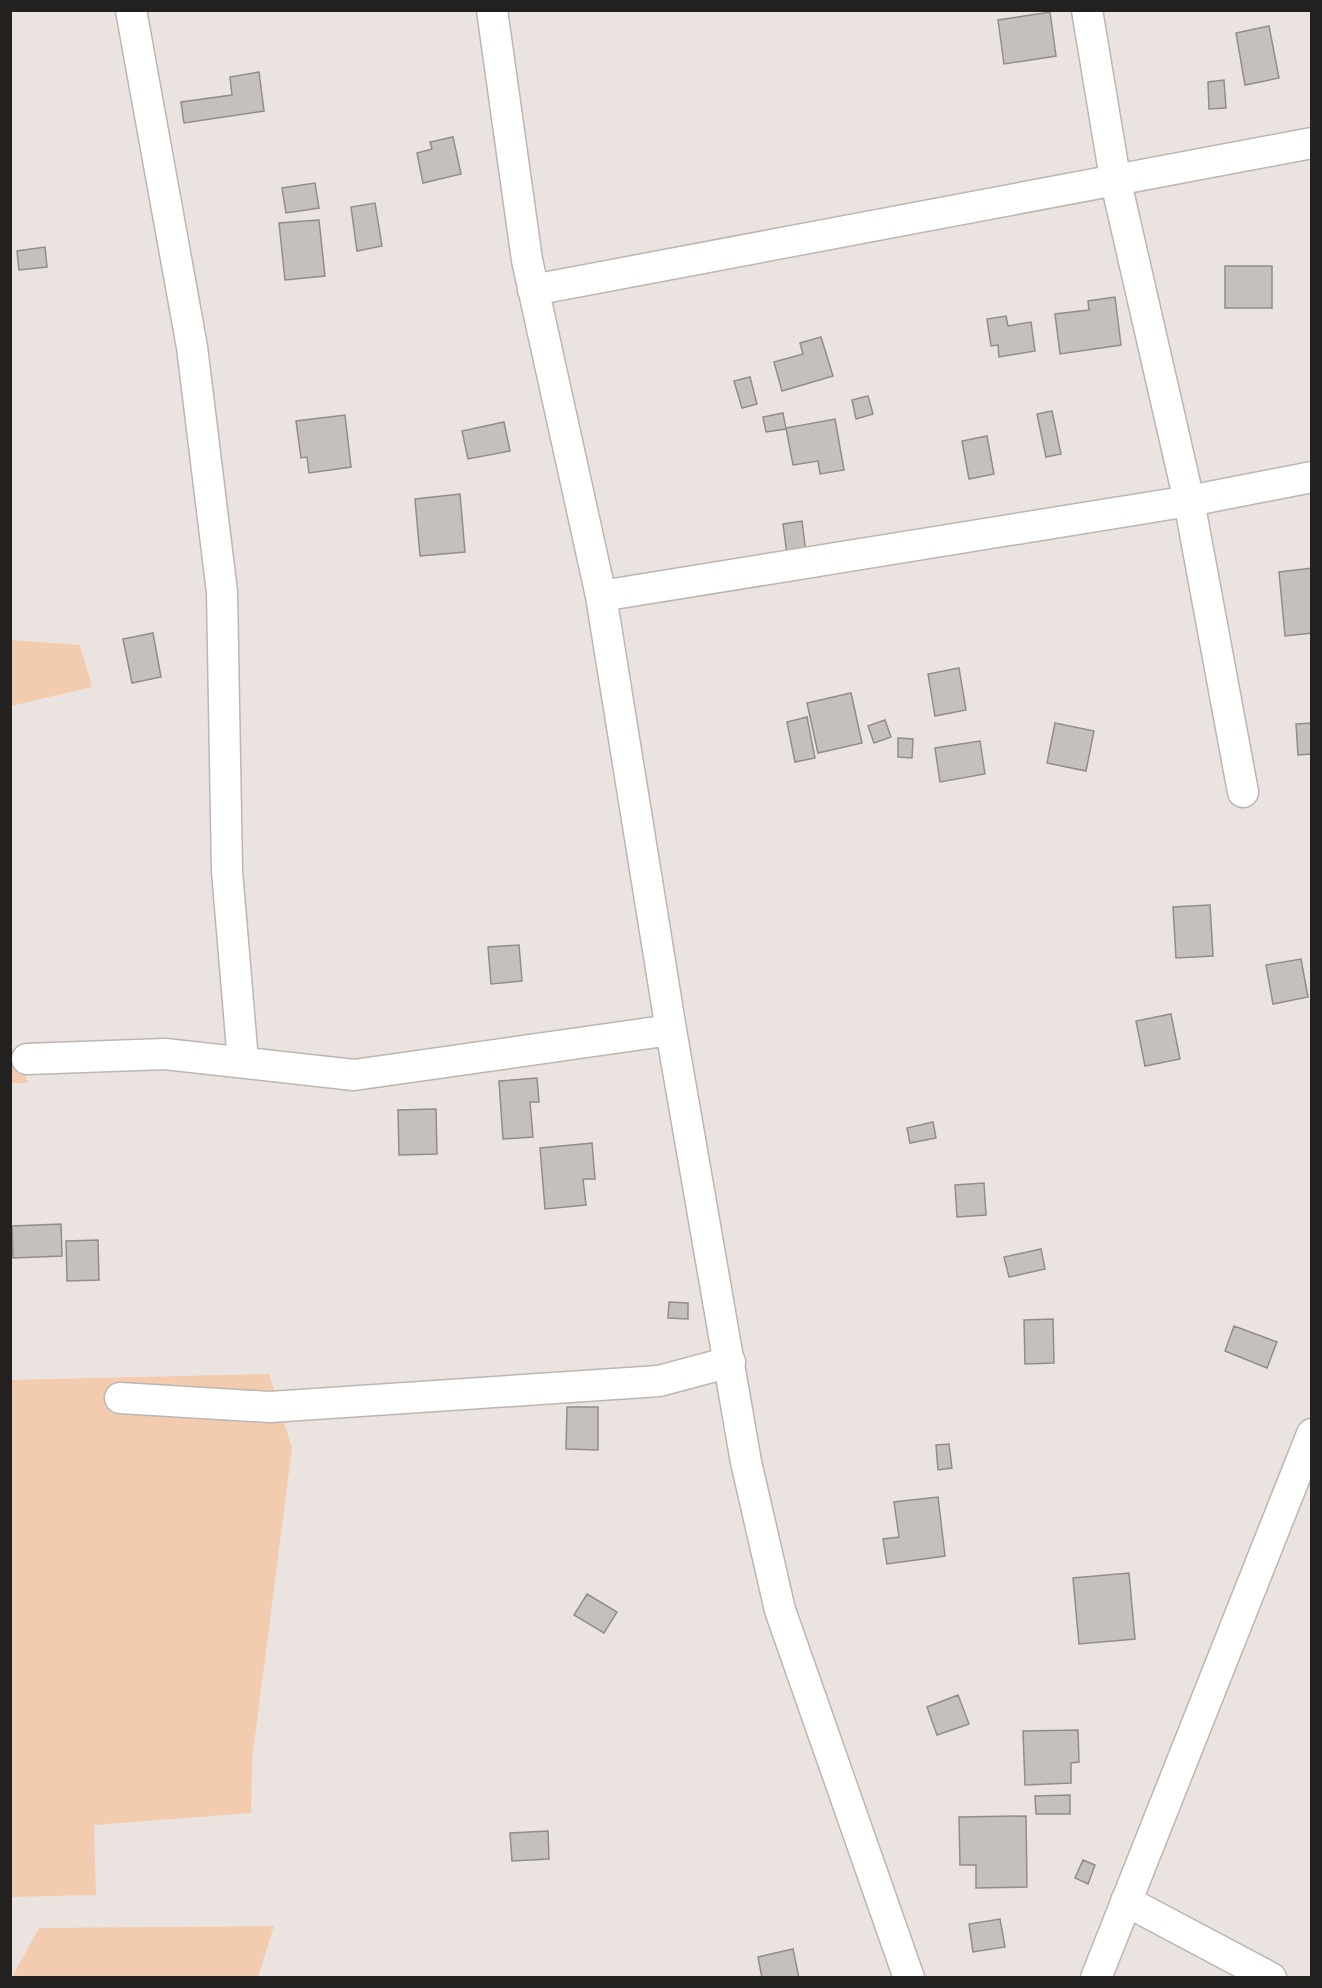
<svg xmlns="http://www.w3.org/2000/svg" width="1322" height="1988" font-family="Bitter,serif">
	<rect width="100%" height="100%" fill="#eae3df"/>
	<path fill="#f3ccb0" d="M10,640L80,645L92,687L11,706Z
		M11,1045L28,1083H11Z
		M269,1374L292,1448L252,1760L251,1813L94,1825L96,1895L11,1897L10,1380Z
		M274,1926L258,1977H12L39,1928Z"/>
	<path fill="#c6c0bc" stroke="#938d89" stroke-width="1.5" d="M1050,12L1056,56L1004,64L998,20Z
		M1269,26L1279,78L1245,85L1236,33Z
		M259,72L264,111L184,123L181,102L232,95L230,77Z
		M1224,80L1226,108L1209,109L1208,82Z
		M453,137L461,174L423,183L417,153L432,149L430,142Z
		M315,183L319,208L286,213L282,188Z
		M375,203L382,246L357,251L351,207Z
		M319,220L325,276L285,280L279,223Z
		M45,247L47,267L19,270L17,251Z
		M1225,266H1272V308H1225Z
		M1115,297L1121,345L1060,354L1055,314L1089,310L1088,301Z
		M1006,316L1008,326L1031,322L1035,351L999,357L998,345L991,346L987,319Z
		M821,337L833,376L782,391L774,362L803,354L800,343Z
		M750,377L757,404L742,408L734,381Z
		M868,396L873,414L856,419L852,400Z
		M1052,411L1061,454L1046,457L1037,414Z
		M783,413L786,429L766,432L763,417Z
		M345,415L351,467L309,473L307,457L301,458L296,421Z
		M835,419L844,470L820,474L818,461L793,465L786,428Z
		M504,422L510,451L468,459L462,431Z
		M987,436L994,474L969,479L962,441Z
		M460,494L465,552L420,556L415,499Z
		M802,521L806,553L787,555L783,524Z
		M1312,568V633L1285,636L1279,572Z
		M153,633L161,677L132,683L123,639Z
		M959,668L966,710L935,716L928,674Z
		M851,693L862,743L818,753L807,703Z
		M807,717L815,758L795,762L787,722Z
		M885,720L891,737L874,743L868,726Z
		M1055,723L1094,731L1086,771L1047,763Z
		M1312,723V754L1298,755L1296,724Z
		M898,738L913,739L912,758L898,757Z
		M980,741L985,774L940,782L935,748Z
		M1210,905L1213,956L1176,958L1173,907Z
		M519,945L522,981L491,984L488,947Z
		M1301,959L1308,997L1273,1004L1266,965Z
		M1171,1014L1180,1059L1145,1066L1136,1021Z
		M537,1078L539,1102H530L533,1137L503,1139L499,1081Z
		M436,1109L437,1154L399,1155L398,1110Z
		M933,1122L936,1138L910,1143L907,1128Z
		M592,1143L595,1179H583L586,1205L545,1209L540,1148Z
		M984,1183L986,1215L957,1217L955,1185Z
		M61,1224L62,1256L13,1258L12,1226Z
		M98,1240L99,1280L67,1281L66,1241Z
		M1041,1249L1045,1269L1009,1277L1004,1257Z
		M669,1302L688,1303V1319L668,1318Z
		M1053,1319L1054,1363L1025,1364L1024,1320Z
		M1234,1326L1277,1342L1267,1368L1225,1351Z
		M567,1407H598V1450L566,1449Z
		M949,1444L952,1468L938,1470L936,1445Z
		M938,1497L945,1556L887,1564L883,1539L899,1537L894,1502Z
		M1129,1573L1135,1639L1079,1644L1073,1578Z
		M587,1594L617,1612L604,1633L574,1615Z
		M958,1695L969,1724L937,1735L927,1707Z
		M1078,1730L1079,1762L1071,1763V1783L1025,1785L1023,1731Z
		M1070,1795V1814H1036L1035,1796Z
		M1026,1816L1027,1887L976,1888V1865H960L959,1817Z
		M548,1831L549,1859L512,1861L510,1833Z
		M1083,1860L1095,1865L1088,1884L1075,1878Z
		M1000,1919L1005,1947L973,1952L969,1924Z
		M793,1949L799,1978H762L758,1957Z"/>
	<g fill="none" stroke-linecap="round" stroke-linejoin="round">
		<g stroke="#bcb6b1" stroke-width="33">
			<path id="minor" d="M131,10L192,347L222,592L227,871L243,1061
				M492,10L527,260L601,596L671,1030L746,1462L780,1610L909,1978
				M533,290L1312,143
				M601,596L1189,501L1115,178L1087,10
				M1243,792L1189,501L1312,477
				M27,1059L165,1054L354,1075L671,1030
				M120,1398L270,1407L659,1381L730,1362
				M1126,1901L1271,1978
				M1096,1978L1312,1434"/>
		</g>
		<use href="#minor" stroke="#fff" stroke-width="30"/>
	</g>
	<rect width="1322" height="1988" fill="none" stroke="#23211f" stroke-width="24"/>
</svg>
